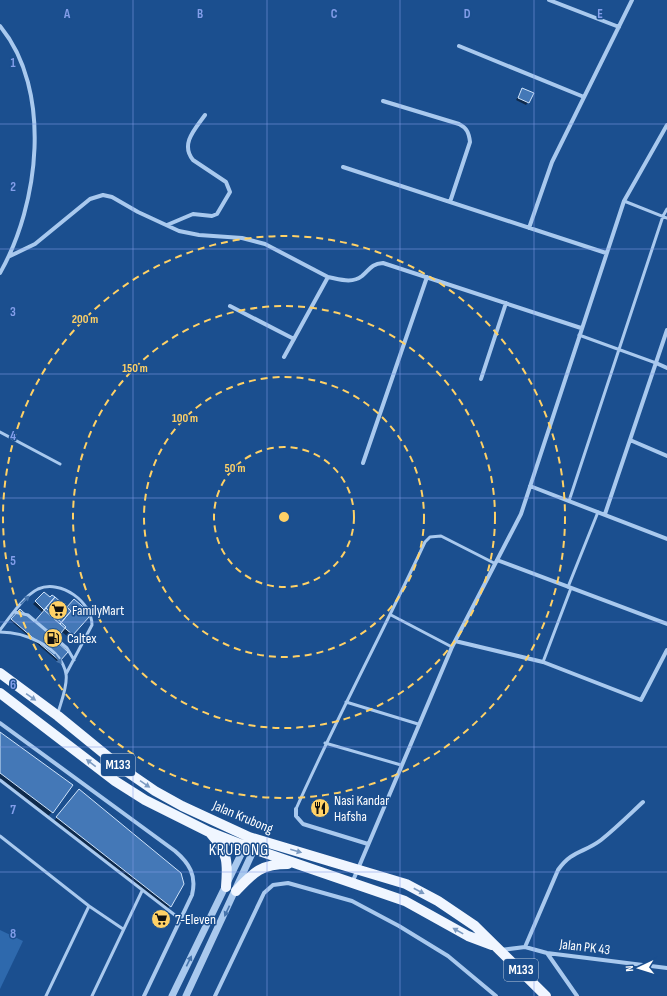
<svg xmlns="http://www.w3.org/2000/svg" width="667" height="996" font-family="'Sofia Sans Condensed',sans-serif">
	<rect width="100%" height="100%" fill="#1b4f8f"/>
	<path fill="#2e69ad" d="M0,930L23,941L0,989Z"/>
	<path fill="#0007" d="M523,89L528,102L526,105L516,100Z
		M44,593L66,608L74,600L72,634L69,638L61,631L53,640L66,652L58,662L11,621L20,610L34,623L43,613L33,604Z
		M0,734L52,812L48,816L0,779Z
		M76,793L183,884L167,910L54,821Z"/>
	<path fill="#4478b7" stroke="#cfe3fa" d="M522,88L534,93L529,103L518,98Z
		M44,592L50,597L52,595L55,597L44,610L35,601Z
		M55,597L71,611L60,624L44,610Z
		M74,599L88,611L89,617L73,635L60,624L71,611L67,607Z
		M46,608L66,627L55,640L68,652L60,661L11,619L20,609L34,622Z
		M0,732L73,785L53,813L0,773Z
		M79,789L181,873L184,884L171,907L56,817Z"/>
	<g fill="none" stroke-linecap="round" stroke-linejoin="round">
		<path stroke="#a9c9ee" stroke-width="3" d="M624,201L667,218
			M579,335L656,363
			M0,432L60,464
			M569,501L663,216L667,209
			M568,587L598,512
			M14,612L28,615L67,648L74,660
			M391,615L452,647
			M0,630C9,618 25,595 38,589C61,579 92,602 92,625L66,674
			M0,632C24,632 61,646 66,674C68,685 61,702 58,713
			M543,662L571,588
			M346,702L418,724
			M325,743L401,765
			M0,780L180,919
			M296,809C336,719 383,632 425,542L430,537L441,536L494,563
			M0,836L89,906L123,929
			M46,996L89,906
			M92,996L142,891"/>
		<path stroke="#a9c9ee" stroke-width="4" d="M549,0L619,27
			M0,26C53,90 39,205 0,273
			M459,46L584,97
			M383,101L459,124C467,128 469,133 470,142L450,202
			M343,167L606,253
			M167,225L193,214L212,216L217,214L230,192L226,182L193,160C180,144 195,129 205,115
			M529,228L552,162L632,0
			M10,256L35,244L90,199L103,195L112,197L138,212L179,231L199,235L242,238L265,244L328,277L284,357
			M328,277C339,279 352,284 362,276C370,269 371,264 383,263L581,328
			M230,306L294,339
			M656,363L667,368
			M481,379L506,303
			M630,440L667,456
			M363,463L427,277
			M530,486L667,539
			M605,514L667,330
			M497,560L667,624
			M455,641L543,662L641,700L667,650
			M0,723L175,851C189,863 197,875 192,895L144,996
			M296,809V816L303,824L368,844
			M352,883L452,647L521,514L624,201L667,125
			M525,947L558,870C572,850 584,853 601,840C616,828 629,815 643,802
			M501,950L525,947L547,953L667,968
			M547,953L577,996
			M215,996L264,893L273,885L288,883L352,901L399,926L448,956L496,996"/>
		<path stroke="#a9c9ee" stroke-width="7" d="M172,996L247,842
			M186,996L256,845"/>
		<path stroke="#f0f6ff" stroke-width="10" d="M0,673L58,716L123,769L155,791L182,806L249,837L406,884L438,901L475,926L546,996
			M0,693L115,781L145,800L209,832L245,846L405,901L468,936L492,945
			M211,834C228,853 228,862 226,887
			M236,891C254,872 261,864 288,864"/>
	</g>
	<defs><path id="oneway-solid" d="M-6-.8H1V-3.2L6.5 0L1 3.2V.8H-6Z"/></defs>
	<g fill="#4674ac">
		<use href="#oneway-solid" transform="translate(25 600) rotate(-44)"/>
		<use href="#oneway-solid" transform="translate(58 659) rotate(55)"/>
		<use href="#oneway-solid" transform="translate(227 911) rotate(115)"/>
		<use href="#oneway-solid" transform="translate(189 961) rotate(-64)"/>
	</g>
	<g fill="#7b9ac1">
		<use href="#oneway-solid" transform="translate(31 697) rotate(35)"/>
		<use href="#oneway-solid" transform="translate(91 763) rotate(-143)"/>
		<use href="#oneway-solid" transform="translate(145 784) rotate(34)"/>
		<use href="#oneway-solid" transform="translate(296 851) rotate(16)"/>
		<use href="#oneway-solid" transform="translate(419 891) rotate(28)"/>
		<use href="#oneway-solid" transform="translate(458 931) rotate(-151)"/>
	</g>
	<path fill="none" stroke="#839eea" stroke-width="1" stroke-opacity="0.55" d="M133,0V996M267,0V996M400,0V996M534,0V996M0,124H667M0,249H667M0,374H667M0,498H667M0,622H667M0,747H667M0,872H667"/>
	<g fill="none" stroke="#ffd166" stroke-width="2" stroke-dasharray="7 5">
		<circle cx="284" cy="517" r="70"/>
		<circle cx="284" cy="517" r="140"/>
		<circle cx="284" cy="517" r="211"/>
		<circle cx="284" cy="517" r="281"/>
	</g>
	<defs>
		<g id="supermarket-disc" transform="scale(1)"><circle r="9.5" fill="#ffd166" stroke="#1b4f8f"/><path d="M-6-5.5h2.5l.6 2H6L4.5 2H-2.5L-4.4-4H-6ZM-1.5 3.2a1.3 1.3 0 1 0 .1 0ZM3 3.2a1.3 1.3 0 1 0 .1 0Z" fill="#111"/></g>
		<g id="fuel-disc" transform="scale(1)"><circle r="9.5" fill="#ffd166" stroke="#1b4f8f"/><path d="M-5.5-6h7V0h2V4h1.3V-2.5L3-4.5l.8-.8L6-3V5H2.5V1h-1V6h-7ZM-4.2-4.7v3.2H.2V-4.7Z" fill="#111"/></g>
		<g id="restaurant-disc" transform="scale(1)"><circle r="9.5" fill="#ffd166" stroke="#1b4f8f"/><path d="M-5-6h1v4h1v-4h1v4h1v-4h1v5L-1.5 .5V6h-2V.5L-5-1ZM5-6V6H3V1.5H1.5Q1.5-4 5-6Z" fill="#111"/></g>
	</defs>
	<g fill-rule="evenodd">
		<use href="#supermarket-disc" x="58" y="610"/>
		<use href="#fuel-disc" x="53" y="638"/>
		<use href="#restaurant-disc" x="320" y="808"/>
		<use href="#supermarket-disc" x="161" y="919"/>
	</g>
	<g text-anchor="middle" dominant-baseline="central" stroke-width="3" stroke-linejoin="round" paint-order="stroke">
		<g fill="#1b4f8f" stroke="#bbcadd" stroke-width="1">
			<rect x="101" y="754" width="34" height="22" rx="3"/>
			<rect x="504" y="959" width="34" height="22" rx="3"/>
		</g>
		<g font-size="13" font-weight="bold" fill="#fff">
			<text x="118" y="765">M133</text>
			<text x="521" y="970">M133</text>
		</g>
		<g font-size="14" fill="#fff" stroke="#1b4f8f" text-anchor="start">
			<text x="72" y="610">FamilyMart</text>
			<text x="67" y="638">Caltex</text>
			<text x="334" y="800">Nasi Kandar<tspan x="334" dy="16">Hafsha</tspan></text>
			<text x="175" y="919">7-Eleven</text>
		</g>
		<g font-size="14" fill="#fff" stroke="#1b4f8f">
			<text transform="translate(243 817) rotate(23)">Jalan Krubong</text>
			<text transform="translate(585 947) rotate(7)">Jalan PK 43</text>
		</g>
		<g font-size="16" letter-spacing="1" fill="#fff" stroke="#1b4f8f">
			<text x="239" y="850">KRUBONG</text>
		</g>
	</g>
	<g font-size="13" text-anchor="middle" font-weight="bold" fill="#839eea" stroke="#1b4f8f" stroke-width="3" stroke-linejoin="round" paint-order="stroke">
		<text x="67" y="18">A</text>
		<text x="200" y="18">B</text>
		<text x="334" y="18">C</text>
		<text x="467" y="18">D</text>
		<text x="600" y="18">E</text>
		<text x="13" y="67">1</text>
		<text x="13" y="191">2</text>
		<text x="13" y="316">3</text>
		<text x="13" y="440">4</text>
		<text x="13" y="565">5</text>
		<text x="13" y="689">6</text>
		<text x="13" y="814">7</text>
		<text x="13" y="938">8</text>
	</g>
	<circle cx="284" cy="517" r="6" fill="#ffd166" stroke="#1b4f8f" stroke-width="2"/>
	<g font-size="12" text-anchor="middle" font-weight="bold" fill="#ffd166" stroke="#1b4f8f" stroke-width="3" stroke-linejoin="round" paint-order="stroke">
		<text x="85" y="323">200 m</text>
		<text x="135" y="372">150 m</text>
		<text x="185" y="422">100 m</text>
		<text x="235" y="472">50 m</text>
	</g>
	<g transform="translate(639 968) rotate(266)" stroke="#1b4f8f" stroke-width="3" paint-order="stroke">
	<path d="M0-3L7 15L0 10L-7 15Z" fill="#ffffff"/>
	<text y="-6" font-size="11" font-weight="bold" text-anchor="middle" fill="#ffffff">N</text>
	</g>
</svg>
